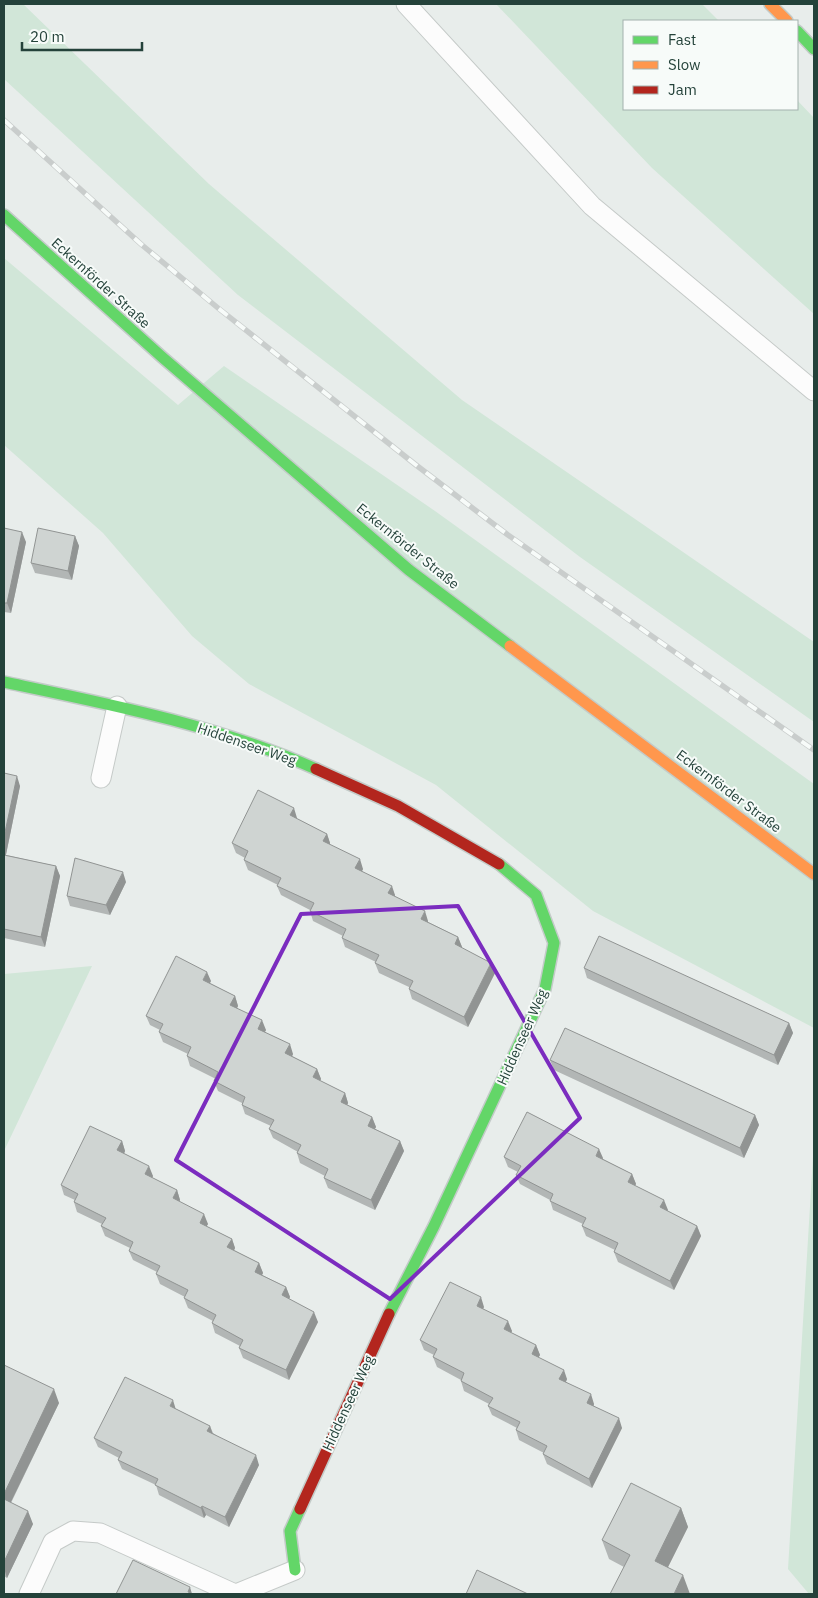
<svg xmlns="http://www.w3.org/2000/svg" width="818" height="1598" font-family="'IBM Plex Sans',sans-serif">
	<rect width="100%" height="100%" fill="#e8edeb"/>
	<path fill="#d1e6d8" d="M4,4H23L209,184L462,400L814,642V722L580,557L238,295L4,79Z
		M496,4H702L719,21H624V109H797V100L814,118V314L652,168Z
		M4,258L178,405L224,366L435,511L814,784V1028L593,911L436,785L249,684L192,636L103,533L4,445Z
		M92,966L4,1151V974Z
		M814,1140V1594H809L788,1569Z"/>
	<g fill="none" stroke-linecap="round" stroke-linejoin="round">
		<g stroke="#c5cac8" stroke-width="21">
			<path id="lane" d="M406,4L592,206L814,391
				M101,778L117,706
				M29,1594L53,1542L73,1531L100,1533L235,1594
				M236,1594L295,1570"/>
		</g>
		<g stroke="#c3cbc8" stroke-width="14">
			<path id="fast" d="M797,31L814,49
				M4,215L162,357L409,570L510,646
				M4,682C109,704 217,725 316,769
				M389,1314L434,1226L545,989L554,943L536,895L499,864
				M295,1570L290,1531L300,1509"/>
		</g>
		<g stroke="#c3cbc8" stroke-width="14">
			<path id="slow" d="M770,4L787,21
				M510,646L814,874"/>
		</g>
		<g stroke="#c3cbc8" stroke-width="14">
			<path id="jam" d="M316,769L398,806L499,864
				M300,1509L389,1314"/>
		</g>
		<use href="#lane" stroke="#fcfcfc" stroke-width="19"/>
		<use href="#fast" stroke="#63d668" stroke-width="11"/>
		<use href="#slow" stroke="#ff974d" stroke-width="11"/>
		<use href="#jam" stroke="#b3261e" stroke-width="11"/>
		<g stroke="#c9cdcc" stroke-width="5.5">
			<path id="rail" d="M4,120L142,245L218,308L416,465L508,535L814,750"/>
		</g>
		<use href="#rail" stroke="#f7fbf9" stroke-width="4" stroke-dasharray="11" stroke-linecap="butt"/>
	</g>
	<path fill="#b2b6b5" d="M4,528L26,542L11,613L4,612Z
		M75,536L79,546L72,580L35,573L31,563Z
		M4,773L20,786L6,855L56,866L60,876L45,947L4,938Z
		M297,818V819L327,834L330,843V845L363,869L362,871L395,895V896L428,921V922L458,937L462,947L461,948L495,973L468,1027L412,999L409,989V987L379,973L375,963L376,962L345,947L342,938L343,936L313,921L310,911V910L281,895L277,886L278,885L248,870L244,860L245,858L236,853L232,843Z
		M126,882L110,915L70,906L67,896Z
		M584,968L789,1023L793,1033L778,1065L587,978Z
		M211,981L210,983L235,996L238,1006L237,1008L266,1030L265,1032L293,1054L292,1056L317,1069L321,1079L320,1081L345,1093L348,1103L347,1105L372,1117L376,1127L375,1129L400,1141L404,1151L375,1210L328,1188L324,1178L325,1176L300,1163L297,1153L298,1152L273,1138L269,1129L271,1126L245,1114L242,1105V1103L218,1091L214,1081L216,1079L190,1066L187,1056L188,1054L163,1042L159,1032L160,1030L150,1025L146,1016Z
		M550,1060L755,1115L759,1125L744,1158L554,1070Z
		M122,1141L125,1151L124,1154L153,1176L152,1178L177,1190L180,1200L179,1202L208,1224L206,1226L232,1239L235,1248L234,1250L259,1263L263,1273L262,1275L286,1287L290,1297L289,1299L318,1322L289,1380L243,1358L239,1348L240,1346L215,1333L212,1323L213,1321L188,1308L184,1298L185,1297L160,1284L156,1274L157,1272L133,1260L129,1251L130,1248L105,1236L101,1226L102,1224L77,1212L74,1202L75,1200L64,1195L61,1185Z
		M504,1157L603,1158V1159L632,1174L636,1184L635,1186L668,1210L667,1211L697,1226L701,1236L674,1290L618,1262L614,1252L615,1250L586,1236L582,1226L583,1224L553,1210L550,1200L520,1184L516,1175L518,1172L508,1167Z
		M484,1307L483,1309L512,1331L511,1333L536,1345L540,1355L538,1357L567,1379L566,1382L594,1404V1406L622,1428L592,1488L547,1464L543,1454L544,1453L519,1440L516,1430L517,1428L492,1415L488,1406L489,1404L464,1391L461,1381V1380L437,1367L433,1357L434,1355L424,1350L420,1340Z
		M4,1365L59,1403L11,1503L33,1524L7,1578L4,1576Z
		M176,1409L210,1426L213,1433L259,1465L229,1527L206,1515L204,1518L159,1495L156,1485L122,1469L118,1460L119,1458L98,1447L94,1438Z
		M681,1508L688,1527L668,1567L690,1594L624,1567L609,1559L602,1540Z"/>
	<path fill="#919493" d="M22,532L26,542L11,613L7,603Z
		M75,536L79,546L72,580L68,571Z
		M17,776L20,786L4,864V837Z
		M294,808L297,818L294,825L290,815Z
		M327,834L330,843L327,851L323,841Z
		M360,859L363,869L359,877L355,868Z
		M56,866L60,876L45,947L41,937Z
		M123,872L126,882L110,915L106,905Z
		M392,886L395,895L392,903L388,893Z
		M425,911L428,921L425,929L421,919Z
		M458,937L462,947L458,954L455,944Z
		M491,963L495,973L468,1027L464,1017Z
		M207,972L211,981L206,990L203,980Z
		M235,996L238,1006L234,1014L230,1005Z
		M262,1020L266,1030L261,1038L258,1029Z
		M789,1023L793,1033L778,1065L774,1055Z
		M290,1044L293,1054L289,1063L285,1053Z
		M317,1069L321,1079L317,1087L313,1077Z
		M345,1093L348,1103L344,1112L341,1102Z
		M755,1115L759,1125L744,1158L740,1148Z
		M372,1117L376,1127L371,1135L368,1126Z
		M122,1141L125,1151L121,1160L117,1150Z
		M400,1141L404,1151L375,1210L371,1200Z
		M599,1149L603,1158L599,1166L596,1156Z
		M149,1166L153,1176L149,1184L145,1174Z
		M632,1174L636,1184L631,1192L628,1182Z
		M177,1190L180,1200L176,1208L173,1198Z
		M664,1200L668,1210L664,1217L660,1207Z
		M204,1214L208,1224L203,1233L200,1223Z
		M697,1226L701,1236L674,1290L670,1281Z
		M232,1239L235,1248L231,1257L227,1247Z
		M259,1263L263,1273L259,1281L255,1272Z
		M286,1287L290,1297L286,1305L282,1295Z
		M481,1297L484,1307L480,1315L477,1306Z
		M314,1312L318,1322L289,1380L286,1370Z
		M508,1321L512,1331L508,1339L504,1329Z
		M536,1345L540,1355L535,1364L532,1354Z
		M564,1370L567,1379L563,1388L559,1379Z
		M54,1389L59,1403L6,1512L4,1504V1494Z
		M591,1394L594,1404L590,1412L587,1403Z
		M173,1400L176,1410L170,1406Z
		M619,1418L622,1428L592,1488L589,1479Z
		M210,1426L213,1435L207,1431Z
		M256,1455L259,1465L229,1527L225,1517Z
		M202,1506L206,1515L204,1518L201,1508Z
		M681,1508L688,1527L662,1579L655,1561Z
		M28,1511L33,1524L7,1578L4,1568V1562Z
		M683,1575L690,1594H674Z
		M190,1587L192,1594L188,1592Z"/>
	<path fill="#cfd4d2" stroke="#919493" d="M4,528L22,532L7,603H4Z
		M38,528L75,536L68,571L31,563Z
		M4,773L17,776L4,837Z
		M258,790L294,808L290,815L327,834L323,841L360,859L355,868L392,886L388,893L425,911L421,919L458,937L455,944L491,963L464,1017L409,989L413,981L375,963L379,955L342,938L346,929L310,911L314,903L277,886L281,878L244,860L248,851L232,843Z
		M4,855L56,866L41,937L4,929Z
		M75,858L123,872L106,905L67,896Z
		M599,936L789,1023L774,1055L584,968Z
		M176,956L207,972L203,980L235,996L230,1005L262,1020L258,1029L290,1044L285,1053L317,1069L313,1077L345,1093L341,1102L372,1117L368,1126L400,1141L371,1200L324,1178L328,1169L297,1153L301,1145L269,1129L274,1120L242,1105L245,1097L214,1081L218,1072L187,1056L191,1047L159,1032L163,1024L146,1016Z
		M565,1028L755,1115L740,1148L550,1060Z
		M527,1112L599,1149L596,1156L632,1174L628,1182L664,1200L660,1207L697,1226L670,1281L614,1252L618,1243L582,1226L586,1218L550,1201L553,1194L516,1175L521,1166L504,1157Z
		M90,1126L122,1141L117,1150L149,1166L145,1174L177,1190L173,1198L204,1214L200,1223L232,1239L227,1247L259,1263L255,1272L286,1287L282,1295L314,1312L286,1370L239,1348L243,1340L212,1323L216,1315L184,1298L188,1290L156,1274L160,1266L129,1251L133,1242L101,1226L106,1218L74,1202L78,1194L61,1185Z
		M450,1282L481,1297L477,1306L508,1321L504,1329L536,1345L532,1354L564,1370L559,1379L591,1394L587,1403L619,1418L589,1479L543,1454L547,1446L516,1430L520,1422L488,1406L493,1398L461,1381L464,1373L433,1357L437,1349L420,1340Z
		M4,1365L54,1389L4,1494Z
		M125,1377L173,1400L170,1406L210,1426L207,1431L256,1455L225,1517L202,1506L201,1508L155,1485L158,1479L118,1460L122,1452L94,1438Z
		M631,1483L681,1508L655,1561L683,1575L674,1594H610L630,1555L602,1540Z
		M4,1499L28,1511L4,1562Z
		M133,1560L190,1587L188,1592L193,1594H116Z
		M477,1570L528,1594H466Z"/>
	<path fill="none" stroke="#7b2cbf" stroke-width="4" stroke-linejoin="round" d="M458,906L580,1118L390,1299L176,1160L301,914Z"/>
	<g text-anchor="middle" dominant-baseline="central" stroke-width="4" stroke-linejoin="round" paint-order="stroke">
		<g font-size="14" fill="#24423a" stroke="#f7fbf9">
			<text transform="translate(101 283) rotate(42)">Eckernförder Straße</text>
			<text transform="translate(408 546) rotate(39)">Eckernförder Straße</text>
			<text transform="translate(247 744) rotate(19)">Hiddenseer Weg</text>
			<text transform="translate(729 791) rotate(37)">Eckernförder Straße</text>
			<text transform="translate(522 1037) rotate(-66)">Hiddenseer Weg</text>
			<text transform="translate(348 1403) rotate(-65)">Hiddenseer Weg</text>
		</g>
	</g>
	<rect width="818" height="1598" fill="none" stroke="#24423a" stroke-width="10"/>
	<rect x="623" y="20" width="175" height="90" fill="#f7fbf9" stroke="#a3b1ad"/>
	<rect x="633" y="36" width="25" height="8" fill="#63d668" stroke="#a3b1ad"/>
	<text x="668" y="45" font-size="15" fill="#24423a">Fast</text>
	<rect x="633" y="61" width="25" height="8" fill="#ff974d" stroke="#a3b1ad"/>
	<text x="668" y="70" font-size="15" fill="#24423a">Slow</text>
	<rect x="633" y="86" width="25" height="8" fill="#b3261e" stroke="#a3b1ad"/>
	<text x="668" y="95" font-size="15" fill="#24423a">Jam</text>
	<path d="M22 42v8h120v-8" fill="none" stroke="#24423a" stroke-width="2.5"/>
	<text x="30" y="42" font-size="15" fill="#24423a" stroke="#f7fbf9" stroke-width="4" paint-order="stroke">20 m</text>
</svg>
